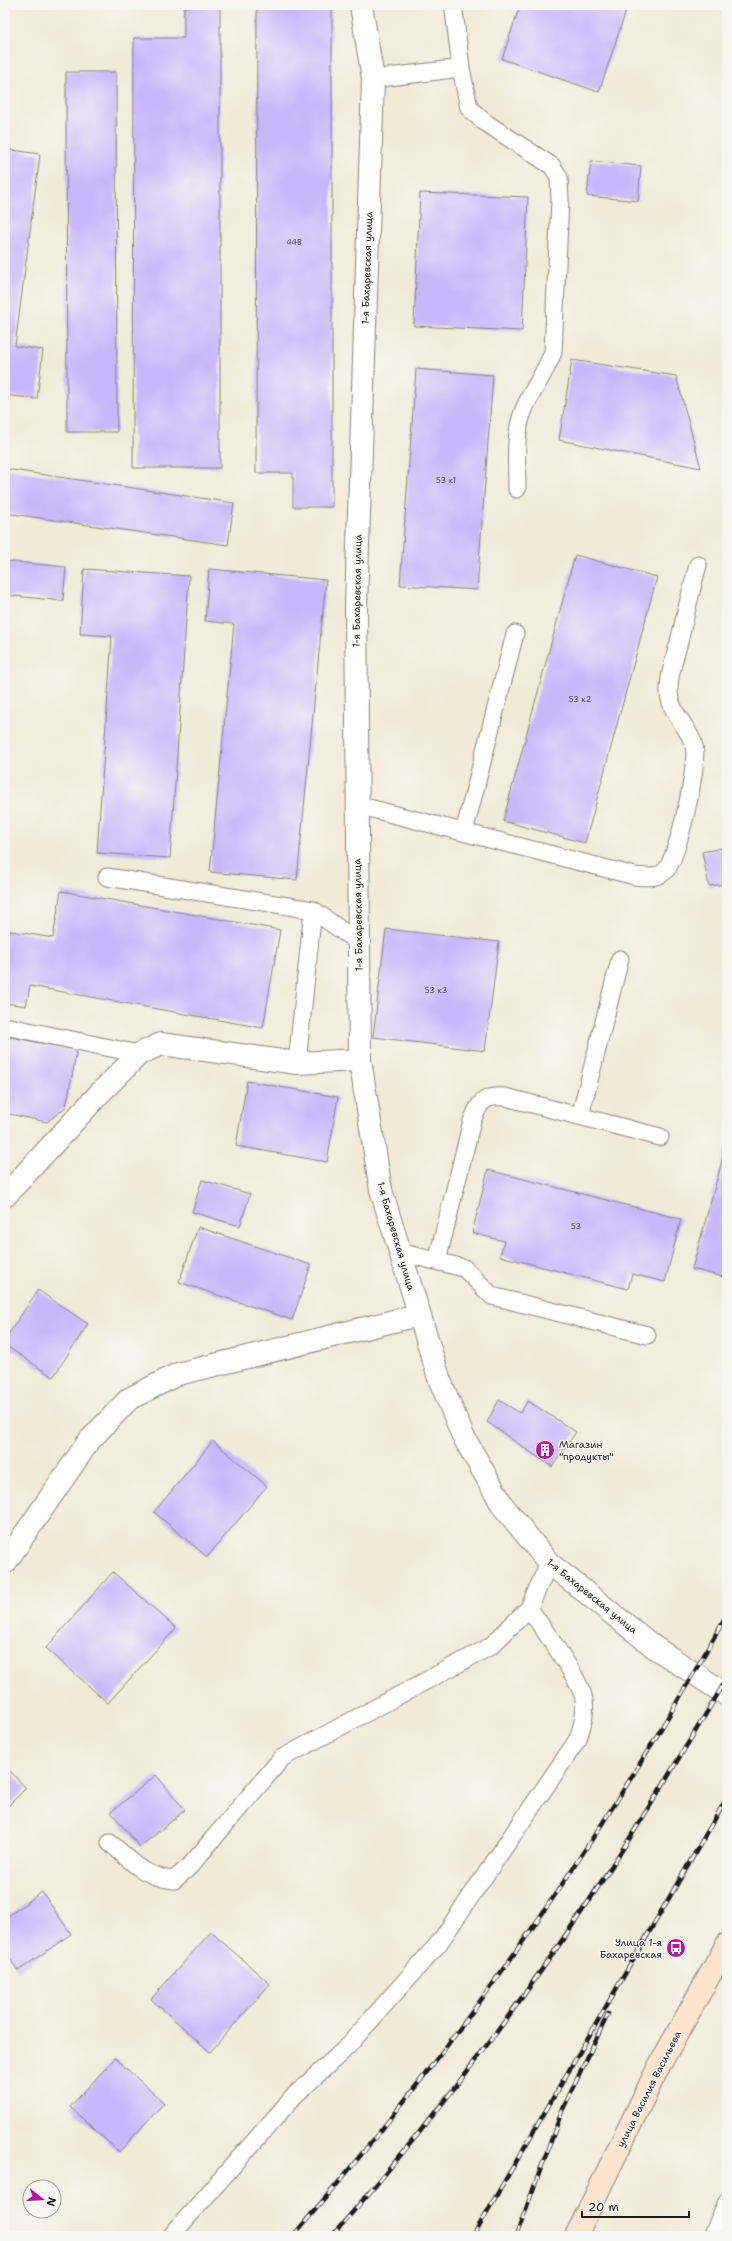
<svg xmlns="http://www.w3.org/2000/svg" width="732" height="2241" font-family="'Shantell Sans',sans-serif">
	<rect width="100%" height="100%" fill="#f6f6f2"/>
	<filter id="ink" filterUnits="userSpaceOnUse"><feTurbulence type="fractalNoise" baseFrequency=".025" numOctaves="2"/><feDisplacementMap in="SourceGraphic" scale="8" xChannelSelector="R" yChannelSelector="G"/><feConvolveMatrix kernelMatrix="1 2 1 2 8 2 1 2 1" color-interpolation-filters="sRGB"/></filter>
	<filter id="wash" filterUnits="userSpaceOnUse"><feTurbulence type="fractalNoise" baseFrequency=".012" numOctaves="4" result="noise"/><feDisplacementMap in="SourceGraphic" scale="16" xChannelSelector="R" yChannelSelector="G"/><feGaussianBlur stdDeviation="0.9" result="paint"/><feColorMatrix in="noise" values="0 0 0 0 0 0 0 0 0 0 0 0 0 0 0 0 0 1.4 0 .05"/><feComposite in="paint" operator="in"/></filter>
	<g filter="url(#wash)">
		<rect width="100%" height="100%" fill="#f1ead7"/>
		<g id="blocks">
			<path fill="#c9b7fb" d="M255,5H332V507H293V473H256L257,10Z
				M520,5H628L599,92L502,59Z
				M220,6V468H133L134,38H184V7Z
				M66,72H116L117,432H67Z
				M5,149L40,154L15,346L43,350L37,399L5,395Z
				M591,161L641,166L638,201L587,196Z
				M420,193L528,197L522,331L414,326Z
				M572,360L676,376L701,468L559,440Z
				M416,369L493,375L477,590L400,585Z
				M5,469L234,503L228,545L5,513Z
				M575,555L657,577L585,843L503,821Z
				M5,561L66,567L63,601L5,595Z
				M84,569L189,576L170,858L97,853L112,636L80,634Z
				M209,569L326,580L297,880L210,872L234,624L205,621Z
				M727,847V884L709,886L702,852Z
				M61,891L280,930L263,1028L30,986L26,1006L5,1003V930L53,938Z
				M386,929L499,942L485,1051L373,1037Z
				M5,1036L77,1050L66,1107L47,1122L5,1113Z
				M247,1081L338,1097L327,1162L236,1146Z
				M727,1143V1278L692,1269Z
				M488,1170L681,1219L665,1282L632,1274L628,1289L500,1256L504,1241L472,1233Z
				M202,1180L250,1194L240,1226L192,1212Z
				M198,1227L311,1265L292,1320L179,1282Z
				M38,1290L88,1324L53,1377L5,1345V1339Z
				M499,1400L520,1413L528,1401L576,1432L552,1467L487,1422Z
				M213,1441L267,1486L207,1557L154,1512Z
				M113,1572L176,1628L108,1703L46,1648Z
				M5,1766L26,1788L5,1809Z
				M156,1775L185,1810L140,1847L111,1812Z
				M42,1892L71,1934L18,1971L5,1951V1918Z
				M211,1932L270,1984L210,2052L151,1999Z
				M115,2058L164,2103L119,2152L70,2107Z"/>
		</g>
	</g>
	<g filter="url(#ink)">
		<use href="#blocks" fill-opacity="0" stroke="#86837a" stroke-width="1"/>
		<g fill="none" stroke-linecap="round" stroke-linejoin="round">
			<g stroke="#86837a" stroke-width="19">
				<path id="lane" d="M455,5L454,11L461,68
					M373,79L461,68L469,108L483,121L552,166L559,177L560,200L553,352C545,374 531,391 523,412C514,435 517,465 517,489
					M357,805L635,876C645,877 658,879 666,870C678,856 699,764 694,746C689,726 668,712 669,689C669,673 675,657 679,642C685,616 691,590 698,565
					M464,832L515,634
					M107,877L313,910L359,943
					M5,1026L139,1054
					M297,1063L313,910
					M580,1116L620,959
					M399,1252L464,1268L492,1296L647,1335
					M437,1261L472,1121C480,1102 483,1095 505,1097L660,1137
					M110,1843C132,1861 143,1877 174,1880L189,1867L282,1758L491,1646L529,1608
					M171,2236L295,2095L346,2048L439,1943L578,1739C582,1726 586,1714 584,1700C582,1681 541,1626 529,1608L549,1563
					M712,2236L727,2202"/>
			</g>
			<g stroke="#86837a" stroke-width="24">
				<path id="street" d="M361,5L373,79L356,606L360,1060L381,1190L439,1378L463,1436L503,1506L549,1563L654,1647L727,1695
					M5,1196L99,1094L139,1054L161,1044L297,1063L360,1060
					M5,1563L89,1441L129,1399L178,1374L418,1315"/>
			</g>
			<g stroke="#86837a" stroke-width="24">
				<path id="secondary" d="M576,2236L659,2066L727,1944"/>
			</g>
			<use href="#lane" stroke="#fff" stroke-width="17"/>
			<use href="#street" stroke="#fff" stroke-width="22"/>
			<use href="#secondary" stroke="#fde4d0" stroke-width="22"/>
			<g stroke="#1c1c1c" stroke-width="4.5">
				<path id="rail" d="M293,2236C459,2044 605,1836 727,1614
					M332,2236C459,2092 571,1937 670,1773C689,1741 709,1710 727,1678
					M473,2236L727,1798
					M516,2236L562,2111L608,2014"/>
			</g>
			<use href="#rail" stroke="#f6f6f2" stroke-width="3" stroke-dasharray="9" stroke-linecap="butt"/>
		</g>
	</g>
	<defs>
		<g id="building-disc" transform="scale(1)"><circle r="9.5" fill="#b5179e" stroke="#f6f6f2"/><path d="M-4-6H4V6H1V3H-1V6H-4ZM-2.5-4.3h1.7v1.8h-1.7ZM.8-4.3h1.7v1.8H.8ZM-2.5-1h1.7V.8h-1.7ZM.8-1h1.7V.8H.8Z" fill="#fff"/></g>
		<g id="bus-disc" transform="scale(1)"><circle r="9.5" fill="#b5179e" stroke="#f6f6f2"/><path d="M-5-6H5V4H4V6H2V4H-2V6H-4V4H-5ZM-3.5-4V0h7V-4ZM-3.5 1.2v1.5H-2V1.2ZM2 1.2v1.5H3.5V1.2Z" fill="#fff"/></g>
	</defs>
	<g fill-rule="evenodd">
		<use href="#building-disc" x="545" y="1450"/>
		<use href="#bus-disc" x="676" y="1948"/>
	</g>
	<g text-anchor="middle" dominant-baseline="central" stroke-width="3" stroke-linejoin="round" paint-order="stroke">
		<g font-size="8" fill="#474354">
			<text x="294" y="242">44В</text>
			<text x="446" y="480">53 к1</text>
			<text x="580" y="699">53 к2</text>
			<text x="436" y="990">53 к3</text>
			<text x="576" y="1226">53</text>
		</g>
		<g font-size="10" fill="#1c1c1c" stroke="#f6f6f2">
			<text transform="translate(367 268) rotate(-88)">1-я Бахаревская улица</text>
			<text transform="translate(357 591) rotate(-89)">1-я Бахаревская улица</text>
			<text transform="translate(358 915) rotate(-91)">1-я Бахаревская улица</text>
			<text transform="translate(396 1236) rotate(74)">1-я Бахаревская улица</text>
			<text transform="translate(592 1596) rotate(39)">1-я Бахаревская улица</text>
			<text transform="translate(649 2089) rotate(-63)">улица Василия Васильева</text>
		</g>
		<g font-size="10" fill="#1c1c1c" stroke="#f6f6f2" text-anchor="start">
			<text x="559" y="1444">Магазин<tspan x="559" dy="12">"продукты"</tspan></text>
			<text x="662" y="1942" text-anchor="end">Улица 1-я<tspan x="662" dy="12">Бахаревская</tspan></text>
		</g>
	</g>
	<rect width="732" height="2241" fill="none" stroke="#f6f6f2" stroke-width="20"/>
	<g transform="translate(42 2199) rotate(107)"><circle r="19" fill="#f6f6f2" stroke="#9f9f9c"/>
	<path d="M0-3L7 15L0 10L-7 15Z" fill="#b5179e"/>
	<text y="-6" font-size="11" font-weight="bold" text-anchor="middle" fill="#1c1c1c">N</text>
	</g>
	<path d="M582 2211v6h107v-6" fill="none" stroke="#1c1c1c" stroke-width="2"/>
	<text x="588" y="2211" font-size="12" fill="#1c1c1c" stroke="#f6f6f2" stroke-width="3" paint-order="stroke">20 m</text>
</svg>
